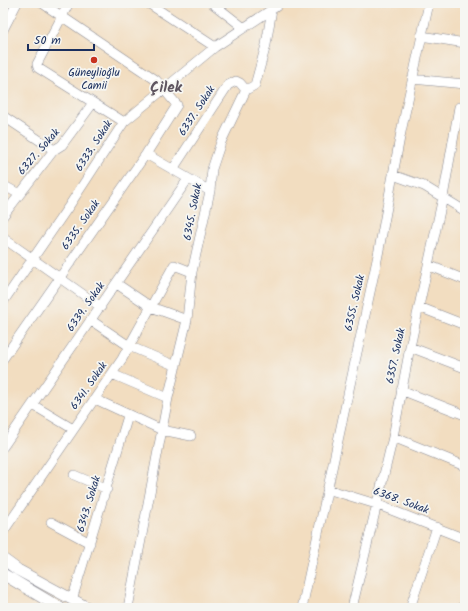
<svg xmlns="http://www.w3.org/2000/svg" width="468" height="611" font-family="Kalam,sans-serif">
	<rect width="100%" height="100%" fill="#f6f6f2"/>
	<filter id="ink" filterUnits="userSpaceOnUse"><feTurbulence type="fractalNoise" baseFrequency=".025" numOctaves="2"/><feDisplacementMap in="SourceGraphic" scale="8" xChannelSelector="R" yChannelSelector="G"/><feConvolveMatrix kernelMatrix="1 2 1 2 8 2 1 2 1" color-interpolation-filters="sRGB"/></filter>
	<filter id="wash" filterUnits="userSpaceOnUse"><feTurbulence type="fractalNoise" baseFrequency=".012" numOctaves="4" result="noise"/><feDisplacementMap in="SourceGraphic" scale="16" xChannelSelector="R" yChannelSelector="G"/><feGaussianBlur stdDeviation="0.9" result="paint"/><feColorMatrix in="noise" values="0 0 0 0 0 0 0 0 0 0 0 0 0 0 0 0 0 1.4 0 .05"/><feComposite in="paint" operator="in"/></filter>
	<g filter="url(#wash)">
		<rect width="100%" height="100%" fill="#f2ddc0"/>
	</g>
	<g filter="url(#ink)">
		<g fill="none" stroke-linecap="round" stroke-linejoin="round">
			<g stroke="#86868f" stroke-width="10">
				<path id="minor" d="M69,3L37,64L38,68L124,122
					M148,3L215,47
					M212,3L244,28
					M3,30L17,3
					M421,36L465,43
					M412,79L465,84
					M3,116L54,150
					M146,154L210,191
					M173,169L228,85L236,81L240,83L246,90
					M393,175L424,186L465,211
					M3,185L19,194
					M3,216L54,150L62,145L93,103
					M3,238L101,307
					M428,265L465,280
					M117,284L151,307L187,320
					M3,302L69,206L124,122L215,47L277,6
					M419,307L465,325
					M92,321L129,346L176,366
					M410,347L465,368
					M3,359L146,154L177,105L156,80L42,3
					M112,374L168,398
					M401,390L465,415
					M95,399L162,430L191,436
					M33,405L73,429
					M393,437L465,466
					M3,447L188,179
					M74,475L107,489
					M327,489L376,504L465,539
					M51,522L90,543
					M3,532L122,359L174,265L192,272
					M72,600L128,416
					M128,608L168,398L187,320L192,272L210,191L212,169L221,142L246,90L255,85L266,45L272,9
					M302,608L378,255L401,132L429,3
					M352,608L393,437L410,347L443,197L459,107
					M410,608L437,527
					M463,608L465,603"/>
			</g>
			<g stroke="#86868f" stroke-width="12">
				<path id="tertiary" d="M3,559L18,570L88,608
					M3,574L60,608"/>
			</g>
			<use href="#minor" stroke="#fff" stroke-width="9"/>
			<use href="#tertiary" stroke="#fff" stroke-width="11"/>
		</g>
	</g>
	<circle fill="#c8321e" stroke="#f6f6f2" stroke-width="1.5" cx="94" cy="60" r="4"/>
	<g text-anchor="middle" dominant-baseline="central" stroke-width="3.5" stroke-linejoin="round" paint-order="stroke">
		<g font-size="11" fill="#1b2f5e" stroke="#f6f6f2">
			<text x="94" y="73">Güneylioğlu<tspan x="94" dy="13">Camii</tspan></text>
		</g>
		<g font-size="11" fill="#1b2f5e" stroke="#f6f6f2">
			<text transform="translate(197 111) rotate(-57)">6337. Sokak</text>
			<text transform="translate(94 146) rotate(-57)">6333. Sokak</text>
			<text transform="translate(39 152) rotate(-49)">6327. Sokak</text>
			<text transform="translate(193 212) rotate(-79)">6345. Sokak</text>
			<text transform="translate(81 225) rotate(-55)">6335. Sokak</text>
			<text transform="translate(355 303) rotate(-77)">6355. Sokak</text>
			<text transform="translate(86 307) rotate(-55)">6339. Sokak</text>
			<text transform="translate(396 356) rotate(-78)">6357. Sokak</text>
			<text transform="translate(89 386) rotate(-55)">6341. Sokak</text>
			<text transform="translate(401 501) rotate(20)">6368. Sokak</text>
			<text transform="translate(89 504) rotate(-73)">6343. Sokak</text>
		</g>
		<g font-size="15" font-weight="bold" fill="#5e5560" stroke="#f6f6f2">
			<text x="166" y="88">Çilek</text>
		</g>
	</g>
	<rect width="468" height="611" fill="none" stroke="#f6f6f2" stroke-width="16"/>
	<path d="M28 44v6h66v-6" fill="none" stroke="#1b2f5e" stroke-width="2"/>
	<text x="34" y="44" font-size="12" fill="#1b2f5e" stroke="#f6f6f2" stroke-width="3" paint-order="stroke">50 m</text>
</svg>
